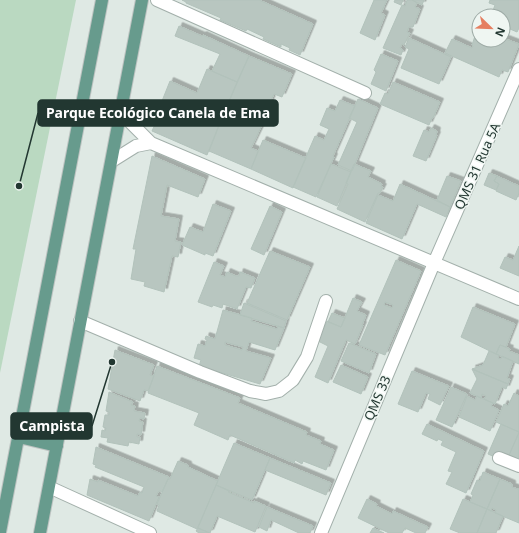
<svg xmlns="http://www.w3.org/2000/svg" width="519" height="533" font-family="'Noto Sans',sans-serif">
	<defs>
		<filter id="shadow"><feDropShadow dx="3.5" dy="-3.5" stdDeviation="0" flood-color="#0004"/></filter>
	</defs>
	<rect width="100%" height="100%" fill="#dfe9e4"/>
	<path fill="#bad9c1" d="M0,0H76L0,373Z"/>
	<path fill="#b8c6c0" stroke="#b2c2bb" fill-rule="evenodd" filter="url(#shadow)" d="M182,0H259L313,24L300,55L289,50L290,48L281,44V47L263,39L264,37L247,29L246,31L220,20L221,18L186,3V2Z
		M374,0H387L381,13L385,15L375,40L360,33Z
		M395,0H403L401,5L394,2Z
		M407,0H412L417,3L415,7L420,9L413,27H409L407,32L410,33L404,45L402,44L400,48L403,50L401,55L383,48L402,5L405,6Z
		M412,0H424L422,5Z
		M490,0H519V28L517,32L503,26V16H491L495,5L489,3Z
		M179,26L202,36L203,35L249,56L237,82L212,71L220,54L175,36Z
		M477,30H479V40H503V38L519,44L508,72L502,70L499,77L445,53L452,39L472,48L473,46L472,45Z
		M409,38L451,57L439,84L401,68L409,49L405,47Z
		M381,54L398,61L386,91L371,84L376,72L374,70Z
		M249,56L292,74L282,97L274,94L264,116L266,117L251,148L258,151L251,169L209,151L224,113L228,115L231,108L227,106Z
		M207,69L237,82L219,125L162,101L170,81L197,93Z
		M393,82L440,102L433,118H432L429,125L380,104L385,93L388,94Z
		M358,99L378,108L352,171L338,165L357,122L349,118Z
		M340,100L355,106L333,156L334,157L316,197L293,187L315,136L324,140L329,129L320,125L327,108L335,111Z
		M165,102L219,125L207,155L152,131Z
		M431,128L437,131L436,135H437L426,161L413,156L424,130L429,132Z
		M263,140L306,158L293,188L251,169Z
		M152,156L205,179L198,197L167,185L161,216L179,219L175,241L181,242L178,257L172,256L164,292L144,286L145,282L131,279L136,249H133Z
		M331,164L351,172L337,206L317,197Z
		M354,164L371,171L368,177L382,184L381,187H383L380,193H378L365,222L337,209L348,184L346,183Z
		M489,173L497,176L494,181L499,184L496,190L484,185Z
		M447,176L461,181L450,207L437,200Z
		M497,176L519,186V193L516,200L496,191L499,184L494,181Z
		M400,184L450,207L446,217L417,204L402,239L366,223L378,195L393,201Z
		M213,204L231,211L213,256L205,253V255L182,245L190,227L203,232Z
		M270,206L282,212L264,255L251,249Z
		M519,246V276L500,268L505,257L513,260Z
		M270,251L310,267L287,320L247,303Z
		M396,260L421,271L385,355L359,345ZM385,302L393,305L392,308L384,305Z
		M214,262L224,266L220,275L225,277L227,272L236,276H239L240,272L255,278L251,288L246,287L237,309L223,304L222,308L213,305L212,307L198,302Z
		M353,298L362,302L357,311L366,315L362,325H363L355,344L346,340L328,383L315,377L328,346L318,341L327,321L341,327Z
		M244,303L286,321L284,328L240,315Z
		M473,307L515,324L506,347L500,345L496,354L461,337Z
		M223,310L252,318L251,321L277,329L278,326L284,328L275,350L249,342L246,351L271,358L260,384L199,366L201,360L194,358L198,344L205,346L207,340L205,339L206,336L215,339ZM225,342L243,347L242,350L225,345Z
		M332,313L345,318L341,327L328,322Z
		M349,343L376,354L369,373L341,361Z
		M500,345L510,349L509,351L519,355V364L496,354Z
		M115,350L154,365L150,375L154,376L148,391L144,390L140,401L108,389Z
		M489,351L499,355L498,358L501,359L502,356L513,361L507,378L510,379L508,384L472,369L483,365Z
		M341,365L368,377L361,394L333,382Z
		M157,366L240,398L238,403L307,432L306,435L321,441L320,444L334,450L326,470L303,461L302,464L295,460L294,463L230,435L228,440L194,425L199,413L148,393Z
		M472,369L508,384L506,389L502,387L495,404L484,399L486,396L482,394L481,398L470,393L477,379Z
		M412,371L449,386L440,405L428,399L430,394L426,393L418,412L398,404Z
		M451,387L467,394L452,427L436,420Z
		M109,392L133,402L131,405L135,406L134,411L145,413L144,419L140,418L139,421L143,422L141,435L137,434V437H140L139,444L129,442L128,446L107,442L108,438L101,437L102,430L105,431L106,428L103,427L105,415H109V412L106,411Z
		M514,393L519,396V432L496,422L504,404L508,406Z
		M467,396L475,400L477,396L481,398L493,403L491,406L499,410L490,431L459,417Z
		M427,424L484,451L466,493L446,484L452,472L448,471L456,452L441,445L443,441L438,439L437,441L422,434Z
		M501,424L519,432L506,462L488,454Z
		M519,433V468L506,462Z
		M234,443L270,458L252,500L216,485Z
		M96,447L169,477L162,492L160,491L158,492L156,496L159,497L149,521L87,495L90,479L98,482V480L138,496L140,492L142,493L144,487L95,467L96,465L93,464Z
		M270,458L331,483L326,495L265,470Z
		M178,461L188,465V467L218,481L197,529L157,511L159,505L157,504L168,479H170Z
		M483,472L500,479L487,509L470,502L473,495L471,494L477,480L480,481Z
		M500,479L512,484V487L518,489L519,488V523L495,513L496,510L492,508L491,511L487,509Z
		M216,485L229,491L228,492L254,503V501L266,506L255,532L217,516L210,533L198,528Z
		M367,499L377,504L376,506L392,514L393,511L428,527L425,533H416L405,528L402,533H389L358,518Z
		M463,499L487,509L477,533H460L450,529Z
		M267,507L313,526L310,533H299L271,520L267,531L259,527Z
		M487,509L503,516L496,533H477Z
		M198,528L209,533H199L196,531Z
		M373,528L384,533H370Z"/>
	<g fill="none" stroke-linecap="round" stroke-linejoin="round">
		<g stroke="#a3b0ab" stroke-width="14">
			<path id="minor" d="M157,0L365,93
				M121,113L151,143L519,299
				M112,161L136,146L151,143
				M80,321L200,372L250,391L266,394L279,391L293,380L307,357L326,301
				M499,458L519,466
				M49,487L150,533
				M321,533L434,263L519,69"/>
		</g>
		<g stroke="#bdc3c1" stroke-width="14">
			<path id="major" d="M19,437L57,446
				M0,532L102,0
				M40,533L142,0"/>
		</g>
		<use href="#minor" stroke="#fff" stroke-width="12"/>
		<use href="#major" stroke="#679b8d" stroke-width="12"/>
	</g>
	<g text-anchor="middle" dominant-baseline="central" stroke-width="3" stroke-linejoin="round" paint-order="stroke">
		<g font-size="13" fill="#223731" stroke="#eff6f2">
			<text transform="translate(477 166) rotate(-66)">QMS 31 Rua 5A</text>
			<text transform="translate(377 398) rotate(-67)">QMS 33</text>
		</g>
	</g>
	<path fill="none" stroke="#223731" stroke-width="1.5" d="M19 186L38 113M112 362L92 426"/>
	<g fill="#223731" stroke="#eff6f2" stroke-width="1.5">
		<circle cx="19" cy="186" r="4"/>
		<circle cx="112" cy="362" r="4"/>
	</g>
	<g fill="#223731" stroke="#223731" stroke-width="1.5">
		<rect x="38" y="100" width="240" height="26" rx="4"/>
		<rect x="11" y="413" width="81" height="26" rx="4"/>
	</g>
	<g font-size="14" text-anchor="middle" font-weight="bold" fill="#fff">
		<text x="158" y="118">Parque Ecológico Canela de Ema</text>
		<text x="52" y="431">Campista</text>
	</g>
	<g transform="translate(491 28) rotate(113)"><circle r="19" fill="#eff6f2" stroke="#9daaa5"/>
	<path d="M0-3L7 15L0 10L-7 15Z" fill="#e57f61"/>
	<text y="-6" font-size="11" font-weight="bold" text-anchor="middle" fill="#223731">N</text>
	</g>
</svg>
